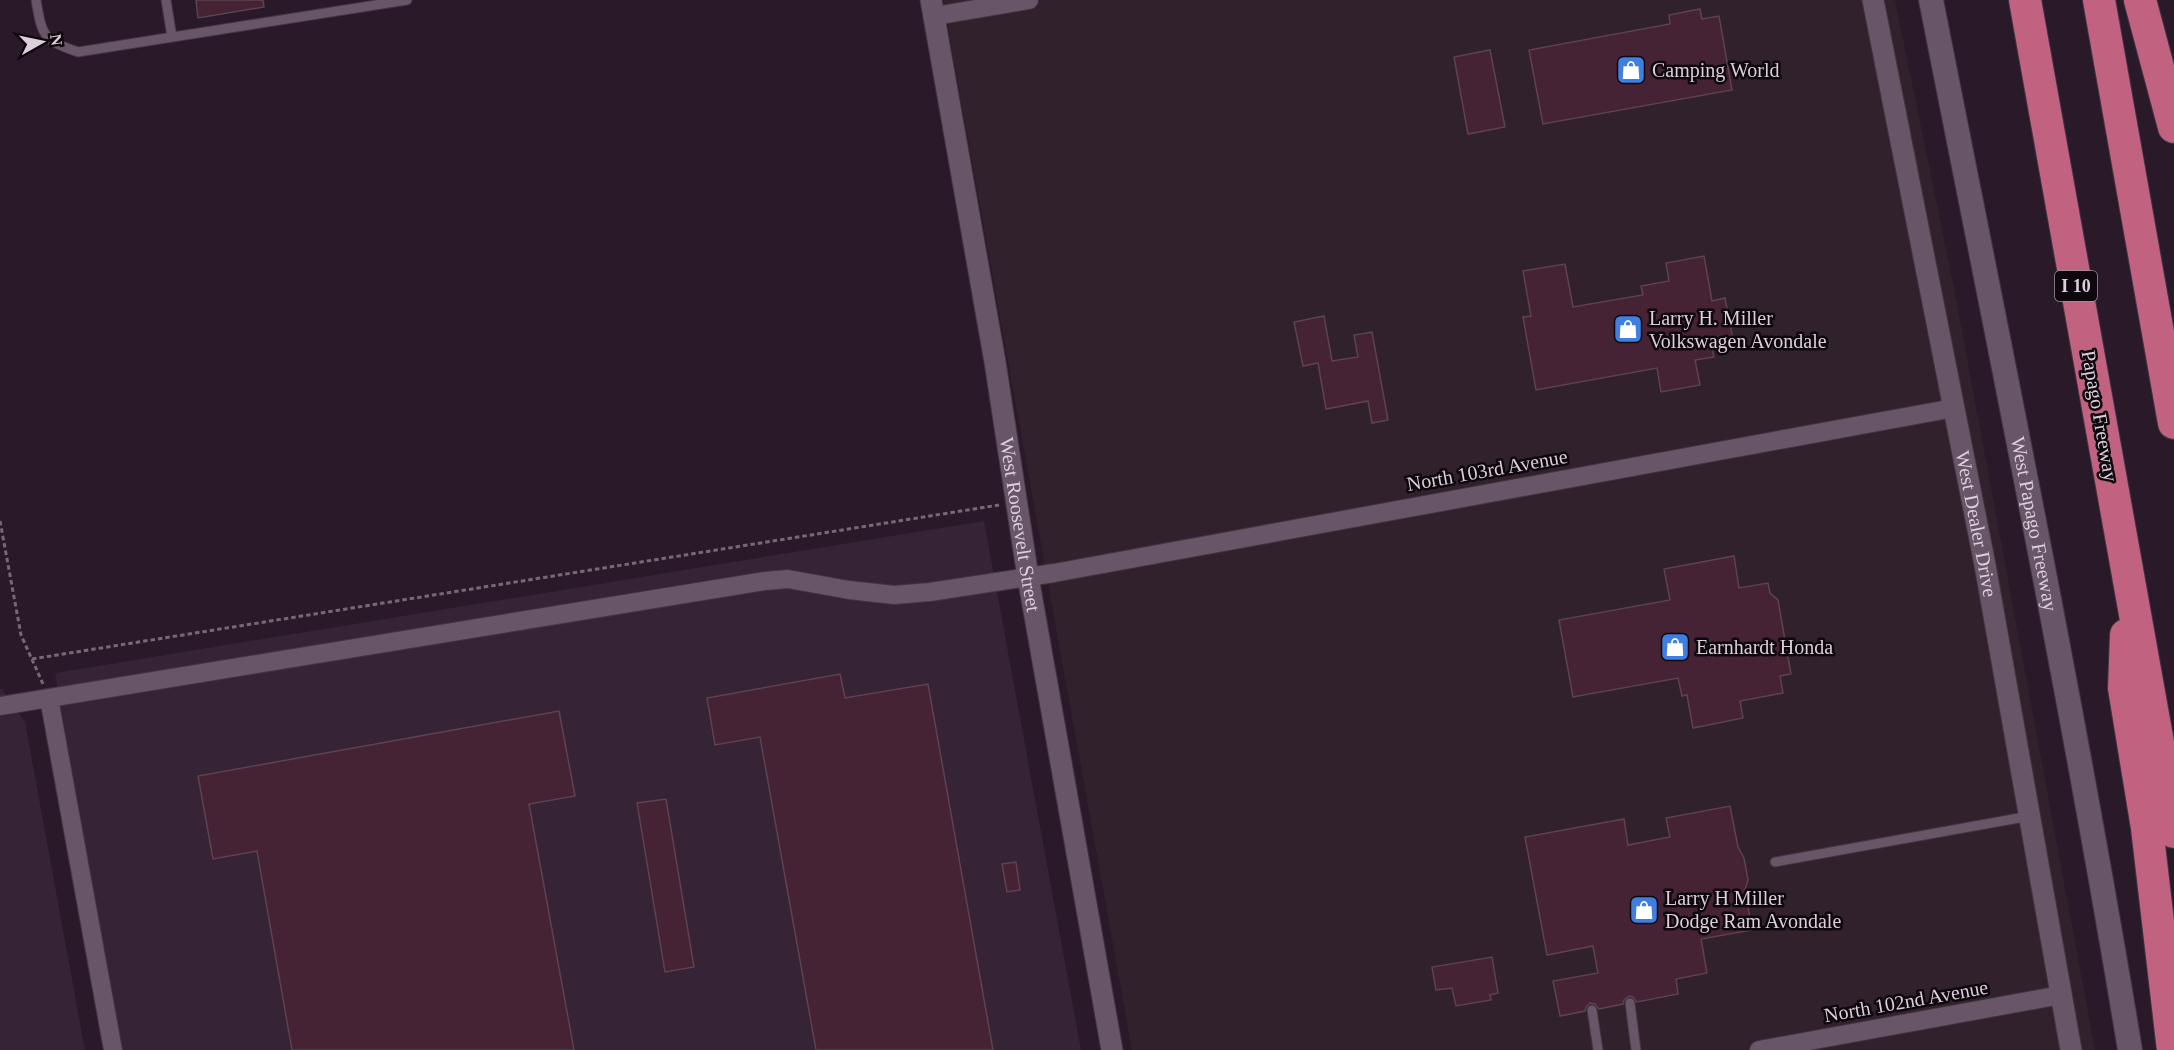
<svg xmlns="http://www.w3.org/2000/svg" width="2174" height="1050" font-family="'Times New Roman',serif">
	<rect width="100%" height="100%" fill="#2a1929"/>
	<path fill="#31212c" d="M943,0H1895L1954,288L2095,1050H1132Z"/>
	<path fill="#372336" d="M984,521L1081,1050H122L55,673Z
		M0,689H2L25,722L85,1050H0Z"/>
	<path fill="#462334" stroke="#5c434f" stroke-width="1.5" d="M196,0H263L264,7L198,18Z
		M1700,9L1702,19L1719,16L1732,90L1543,124L1529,50L1670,24L1669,15Z
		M1490,50L1505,127L1468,134L1454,57Z
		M1704,256L1712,301L1725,298L1733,340L1711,344L1714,357L1695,360L1700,385L1661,392L1657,368L1536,390L1523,317L1531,316L1523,271L1565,264L1573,307L1643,295L1641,286L1669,281L1666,263Z
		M1324,316L1332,361L1358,357L1354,335L1372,332L1388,420L1372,423L1368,401L1326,409L1318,363L1303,366L1294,322Z
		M1734,556L1739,588L1768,583L1770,593L1778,600L1791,674L1780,676L1783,693L1740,701L1743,718L1693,728L1687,695L1682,696L1678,678L1573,697L1559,620L1670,600L1664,569Z
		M840,674L845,698L928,684L993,1050H816L760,737L715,745L707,698Z
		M559,711L575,796L529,804L574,1050H292L257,851L213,859L198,776Z
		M666,799L694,967L665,972L637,803Z
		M1730,806L1738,847L1744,858L1748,880L1745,890L1752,930L1701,939L1707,973L1676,979L1678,994L1637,1002L1633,997L1629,996L1624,1000L1623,1004L1599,1009L1595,1004L1590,1003L1586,1007L1585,1011L1560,1016L1553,981L1598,973L1593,946L1547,955L1525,837L1624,819L1628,845L1670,837L1666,818Z
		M1016,862L1020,890L1007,892L1002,864Z
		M1492,957L1498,993L1490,995L1491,1000L1456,1006L1452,988L1436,990L1432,967Z"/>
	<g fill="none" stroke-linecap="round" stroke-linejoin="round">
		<g stroke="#423541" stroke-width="11">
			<path id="service" d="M36,0C42,36 43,40 78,52L407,0
				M166,0L172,37
				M1775,862L2030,816
				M1630,1003L1636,1050
				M1592,1010L1598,1050"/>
		</g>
		<g stroke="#423541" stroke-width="20">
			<path id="minor" d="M935,16L1029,0
				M49,698L113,1050
				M0,706L765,581L788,579L849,590L894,595L930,592L1054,573L1954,408
				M1759,1050L2061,995"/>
		</g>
		<g stroke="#423541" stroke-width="23">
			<g id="tertiary">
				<path id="s1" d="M931,0L995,362L1028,577L1112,1050"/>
				<path id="s2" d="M1873,0L1985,565L2071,1050"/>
			</g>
		</g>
		<g stroke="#423541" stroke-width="26">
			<g id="secondary">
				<path id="s3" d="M1931,0C2000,350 2072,698 2130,1050"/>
			</g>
		</g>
		<g stroke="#423541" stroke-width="34">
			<path id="motorway" d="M2025,0L2174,832
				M2099,0L2174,423
				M2140,0L2174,127
				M2126,635L2124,688L2147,828L2173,1050"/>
		</g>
		<path stroke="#776876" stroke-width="3" stroke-dasharray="4.5 3" stroke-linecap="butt" d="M0,521L21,635L43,684
			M32,659L999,505"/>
		<use href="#service" stroke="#685567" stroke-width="9"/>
		<use href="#minor" stroke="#685567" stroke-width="18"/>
		<use href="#tertiary" stroke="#685567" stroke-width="21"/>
		<use href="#secondary" stroke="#685567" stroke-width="24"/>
		<use href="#motorway" stroke="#c26281" stroke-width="32"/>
	</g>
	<defs>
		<g id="shop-square" transform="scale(1.5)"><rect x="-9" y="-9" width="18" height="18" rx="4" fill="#3f7fe0" stroke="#0e070d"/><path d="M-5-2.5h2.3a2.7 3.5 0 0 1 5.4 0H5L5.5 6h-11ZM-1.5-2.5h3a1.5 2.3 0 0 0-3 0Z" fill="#fff"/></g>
	</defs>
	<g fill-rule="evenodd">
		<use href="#shop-square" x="1631" y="70"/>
		<use href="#shop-square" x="1628" y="329"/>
		<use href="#shop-square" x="1675" y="647"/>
		<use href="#shop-square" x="1644" y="910"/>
	</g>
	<g text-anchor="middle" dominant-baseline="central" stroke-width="5" stroke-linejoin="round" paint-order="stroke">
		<rect fill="#0e070d" stroke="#9e939c" stroke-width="1.5" x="2055" y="271" width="42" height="30" rx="4.5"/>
		<g font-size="18" font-weight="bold" fill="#dbcfda">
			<text x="2076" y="286">I 10</text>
		</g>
		<g font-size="20" fill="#dbcfda" stroke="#0e070d" text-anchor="start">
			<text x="1652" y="70">Camping World</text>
			<text x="1649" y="318">Larry H. Miller<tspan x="1649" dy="23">Volkswagen Avondale</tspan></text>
			<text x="1696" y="647">Earnhardt Honda</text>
			<text x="1665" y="898">Larry H Miller<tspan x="1665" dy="23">Dodge Ram Avondale</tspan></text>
		</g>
		<g font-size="20" fill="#dbcfda" stroke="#0e070d">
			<text transform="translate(2100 416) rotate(80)">Papago Freeway</text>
			<text transform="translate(1487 470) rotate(-10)">North 103rd Avenue</text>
			<text stroke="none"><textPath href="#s2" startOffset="534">West Dealer Drive</textPath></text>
			<text stroke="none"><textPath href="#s3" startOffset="534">West Papago Freeway</textPath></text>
			<text stroke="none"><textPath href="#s1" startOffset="532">West Roosevelt Street</textPath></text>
			<text transform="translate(1906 1001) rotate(-10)">North 102nd Avenue</text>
		</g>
	</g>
	<g transform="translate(42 42) rotate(81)" stroke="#0e070d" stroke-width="4.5" paint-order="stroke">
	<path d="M0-4.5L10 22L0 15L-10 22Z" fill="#dbcfda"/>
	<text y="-9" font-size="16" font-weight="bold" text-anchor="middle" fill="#dbcfda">N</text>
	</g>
</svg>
